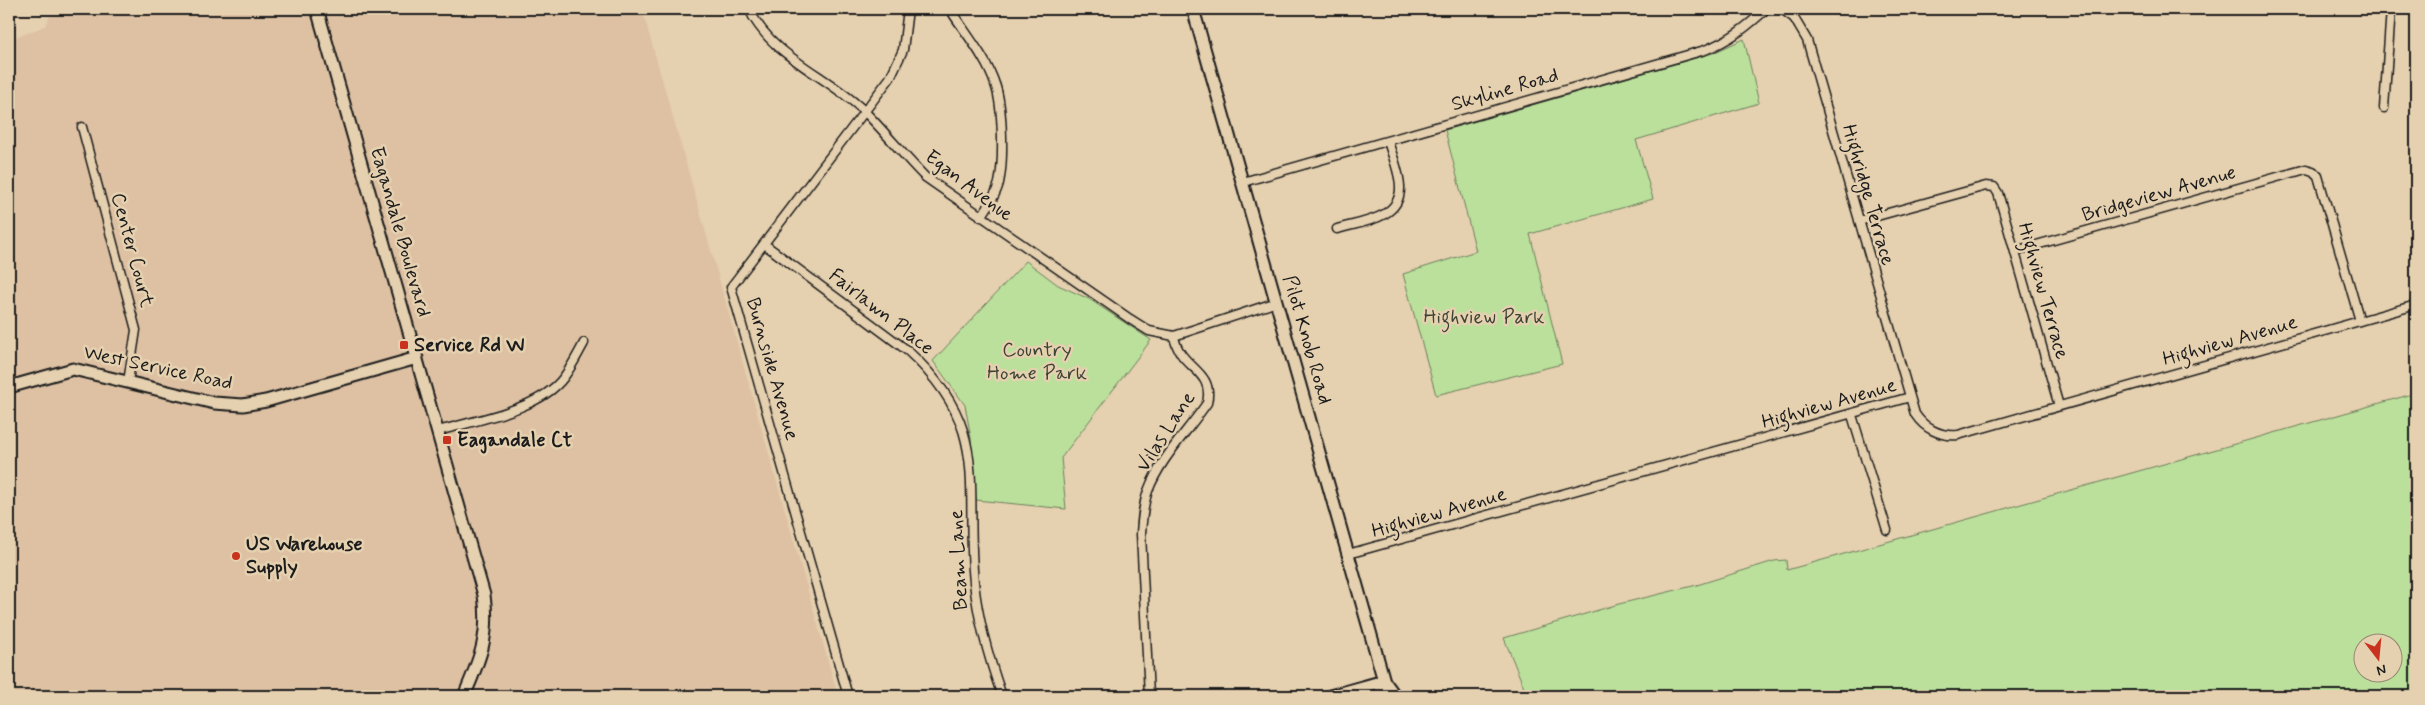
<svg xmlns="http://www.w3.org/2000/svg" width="2425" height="705" font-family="Mynerve,sans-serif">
	<rect width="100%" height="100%" fill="#e5d0af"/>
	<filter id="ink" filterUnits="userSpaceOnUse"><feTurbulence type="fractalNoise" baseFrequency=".02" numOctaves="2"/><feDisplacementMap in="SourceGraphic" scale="10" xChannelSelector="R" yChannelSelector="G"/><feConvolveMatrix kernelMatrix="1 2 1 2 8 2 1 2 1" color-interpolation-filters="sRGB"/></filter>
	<g filter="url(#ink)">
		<path fill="#dec1a3" d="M53,9H642L838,696H9V40L45,26Z"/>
		<path fill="#bbe09b" stroke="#6c7e5c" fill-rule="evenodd" d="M1744,39L1759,103L1636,140L1653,199L1530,234L1562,364L1436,395L1403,274L1476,251L1445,130L1713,53Z
			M1026,261L1058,285L1089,299L1151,340L1061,458L1066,509L976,500L971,438L965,405L933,361Z
			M2416,393V696H1525L1523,685L1504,638L1619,604L1697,585L1774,561L1786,560L1787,570ZM2392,642V672H2362V642Z"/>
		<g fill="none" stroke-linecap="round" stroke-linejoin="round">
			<g stroke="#1c1c1c" stroke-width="11">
				<path id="street" d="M749,9C772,58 828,75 865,112C886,133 904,156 925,177L1130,319L1149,331L1174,336
					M950,9C965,33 986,57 995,84C1003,106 1004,160 999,183C996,195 988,207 981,217
					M1782,9L1794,18L1807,40L1915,414C1924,428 1940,437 1958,435L2416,305
					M2384,108L2391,9
					M82,127L136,330L128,382
					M1243,182L1705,50C1730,40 1747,27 1766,9
					M1859,221L1986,186L1994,187L1998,193L2059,406
					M1337,229C1361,222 1401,219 1400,187C1400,173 1392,155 1388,141
					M764,244L908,351C993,429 964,484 974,582C978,622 989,659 1002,696
					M2015,251L2306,169L2313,171L2318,176L2360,321
					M1174,336L1277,302
					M1852,415L1887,530
					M438,431C476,420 540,410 564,377C572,366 578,354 584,343
					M1348,554L1910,397
					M848,696L731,287L890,78L903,50L908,9
					M1149,696L1141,534C1142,519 1143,505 1148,491C1160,459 1188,431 1207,403C1215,369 1179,369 1174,336"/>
			</g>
			<g stroke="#1c1c1c" stroke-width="15">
				<path id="secondary" d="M317,9L484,595C490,636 480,659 464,696
					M1193,9L1384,681L1395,696
					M9,387L73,369L214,403L243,405L266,401L417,358
					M1330,696L1384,681
					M1380,696L1384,681"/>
			</g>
			<use href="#street" stroke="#e5d0af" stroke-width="8"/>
			<use href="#secondary" stroke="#e5d0af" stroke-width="11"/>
		</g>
	</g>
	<g fill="#c8321e" stroke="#e5d0af" stroke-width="2">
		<rect x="399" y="340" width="10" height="10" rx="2.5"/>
		<rect x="442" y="435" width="10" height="10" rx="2.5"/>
		<circle cx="236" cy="556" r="5"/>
	</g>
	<g text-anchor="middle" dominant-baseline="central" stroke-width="5" stroke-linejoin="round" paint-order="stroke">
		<g font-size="20" fill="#1c1c1c" stroke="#e5d0af">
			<text transform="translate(1505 90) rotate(-16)">Skyline Road</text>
			<text transform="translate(969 186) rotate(37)">Egan Avenue</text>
			<text transform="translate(2159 194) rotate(-16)">Bridgeview Avenue</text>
			<text transform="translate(1868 195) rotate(74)">Highridge Terrace</text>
			<text transform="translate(400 232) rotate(74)">Eagandale Boulevard</text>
			<text transform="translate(132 250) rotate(75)">Center Court</text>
			<text transform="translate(2043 291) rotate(74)">Highview Terrace</text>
			<text transform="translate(881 312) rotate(38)">Fairlawn Place</text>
			<text transform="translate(1307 340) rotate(74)">Pilot Knob Road</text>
			<text transform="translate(2230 341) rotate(-16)">Highview Avenue</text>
			<text transform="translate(158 368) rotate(12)">West Service Road</text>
			<text transform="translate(772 369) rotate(74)">Burnside Avenue</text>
			<text transform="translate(1829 404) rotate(-16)">Highview Avenue</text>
			<text transform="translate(1166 432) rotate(-57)">Vilas Lane</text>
			<text transform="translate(1439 513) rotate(-16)">Highview Avenue</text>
			<text transform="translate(959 560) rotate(-93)">Beam Lane</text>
		</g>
		<g font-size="20" fill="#3c4335" stroke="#e5d0af">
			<text x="1484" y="317">Highview Park</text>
			<text x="1037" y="350">Country<tspan x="1037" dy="23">Home Park</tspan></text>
		</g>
		<g font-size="20" font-weight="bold" fill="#1c1c1c" stroke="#e5d0af" text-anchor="start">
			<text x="414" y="345">Service Rd W</text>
			<text x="457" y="440">Eagandale Ct</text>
			<text x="246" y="544">US Warehouse<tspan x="246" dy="23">Supply</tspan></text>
		</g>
	</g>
	<rect width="2425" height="705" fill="none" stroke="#e5d0af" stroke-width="30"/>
	<rect x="15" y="15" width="2395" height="675" fill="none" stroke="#1c1c1c" stroke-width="2" filter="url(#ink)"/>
	<g transform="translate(2378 658) rotate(164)"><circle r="24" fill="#e5d0af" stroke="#958874"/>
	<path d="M0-4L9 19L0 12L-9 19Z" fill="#c8321e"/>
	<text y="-8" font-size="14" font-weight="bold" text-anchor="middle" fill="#1c1c1c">N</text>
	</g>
</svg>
